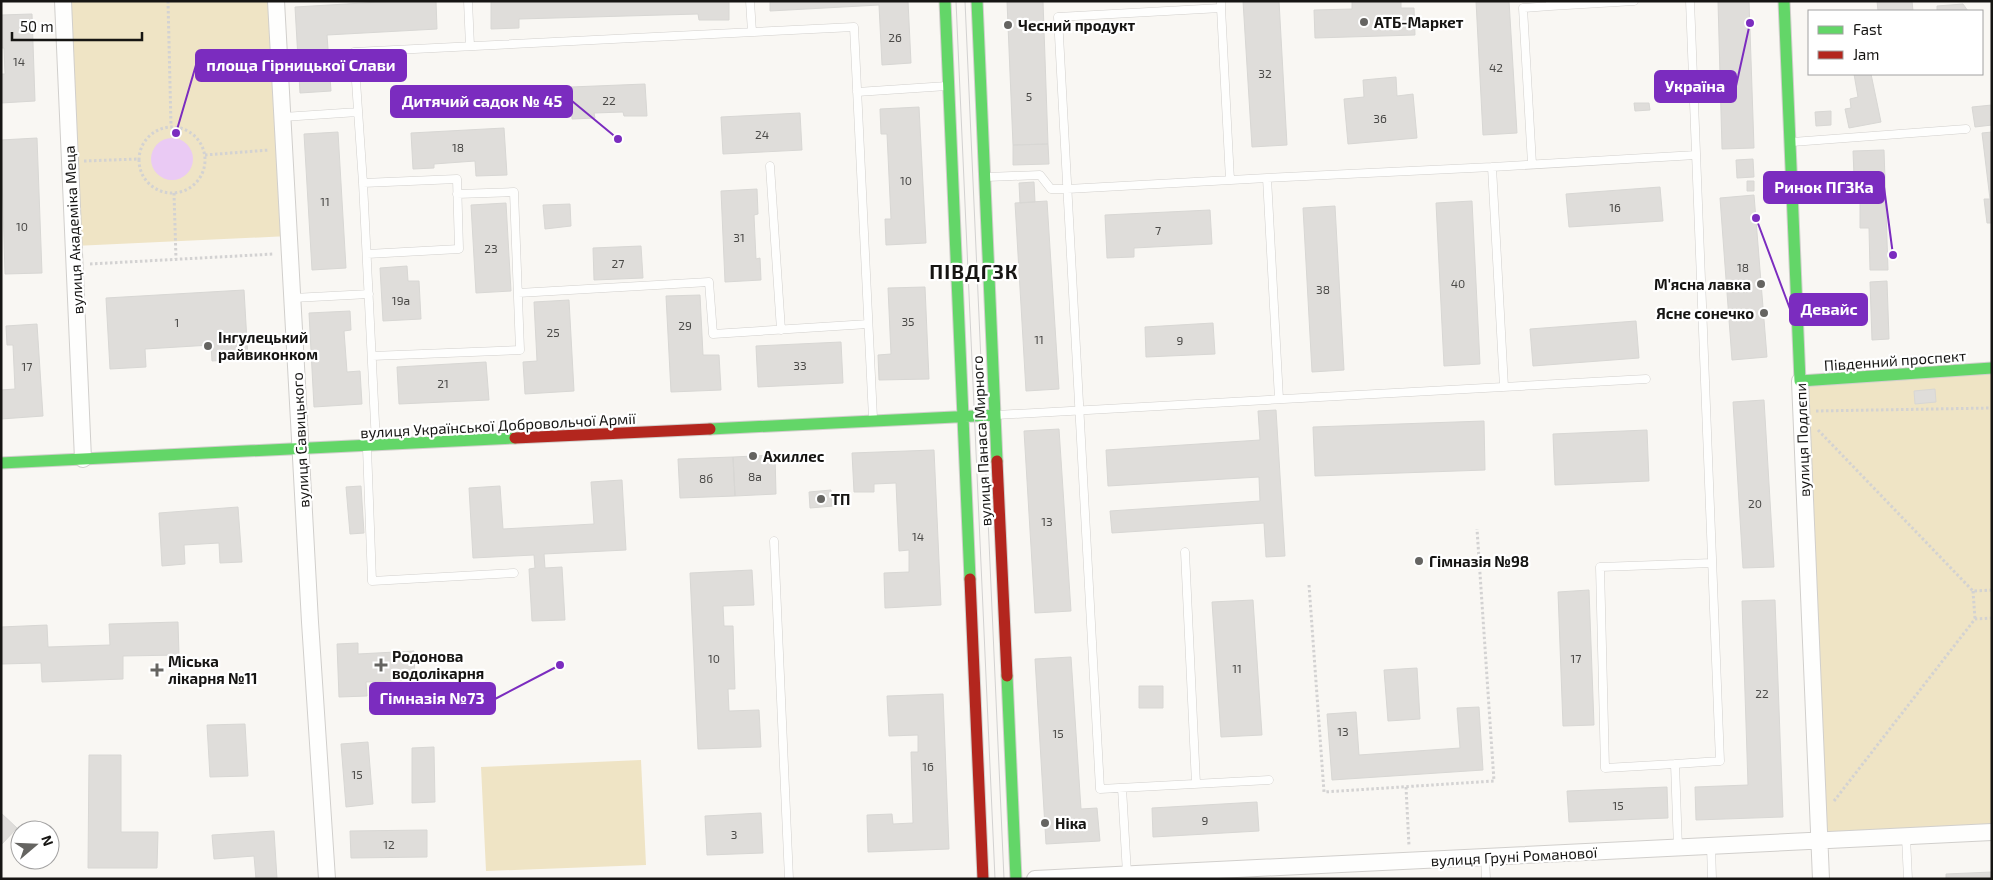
<svg xmlns="http://www.w3.org/2000/svg" width="1993" height="880" font-family="'Exo 2',sans-serif">
	<rect width="100%" height="100%" fill="#f9f7f3"/>
	<path fill="#efe4c5" d="M63,1H276L289,236L74,246Z
		M1992,368V832L1819,841L1800,381Z
		M641,760L646,865L486,871L481,767Z"/>
	<path fill="#eacaf4" d="M151 159a21 21 0 1 1 42 0a21 21 0 1 1-42 0Z"/>
	<path fill="#dfddda" stroke="#d8d7d4" d="M397,1H436L437,29L327,35L331,91L300,93L295,7Z
		M491,1H729V20H699L698,14L519,19V28L491,29Z
		M770,1H908L911,63L882,65L879,5L770,11Z
		M1007,1H1043L1048,144L1013,145Z
		M1243,1H1279L1287,145L1252,147Z
		M1352,1H1401V8H1414L1415,35L1315,38L1314,10L1352,9Z
		M1476,1H1509L1517,133L1483,135Z
		M1718,1H1749L1754,148L1722,149Z
		M1877,1H1912L1913,11H1878Z
		M1963,4L1968,11H1937V6Z
		M32,14L35,101L1,103V74H5L4,48H1V15Z
		M1854,74H1871L1881,122L1849,128L1845,109L1851,108L1850,99L1858,97Z
		M1396,77L1397,96L1413,94L1417,138L1348,144L1344,99L1364,97L1363,80Z
		M645,84L647,116H624L623,112L594,113L595,118L572,119L571,87Z
		M1634,103H1649L1650,110L1635,111Z
		M1992,105V125L1975,127L1972,107Z
		M919,107L926,243L886,245L885,219H891L887,134H881L880,109Z
		M1831,111V125L1816,126L1815,112Z
		M800,113L802,150L723,154L721,117Z
		M504,128L507,175L476,176L475,161L434,164V168L413,169L411,133Z
		M338,132L346,268L312,270L304,134Z
		M1992,132V223H1987L1984,199H1990L1982,133Z
		M37,138L42,273L5,274L1,140Z
		M1048,144L1049,164L1013,165V145Z
		M1884,150L1888,270H1870L1869,228H1860V200H1855L1853,151Z
		M1753,159L1754,177L1737,178L1736,160Z
		M1747,181H1754V191H1747Z
		M1034,182L1035,202L1020,203L1019,183Z
		M1660,187L1663,221L1569,227L1566,194Z
		M757,189L758,214L754,215L756,259L760,258L761,280L725,282L721,191Z
		M1754,195L1767,357L1732,360L1720,198Z
		M1047,201L1059,389L1026,391L1015,203Z
		M1472,201L1480,364L1444,366L1436,203Z
		M506,203L511,291L476,293L471,205Z
		M570,204L571,226L545,229L543,205Z
		M1335,206L1344,370L1312,372L1303,208Z
		M1210,210L1212,244L1134,248V257L1107,258L1105,215Z
		M641,246L643,278L594,280L593,248Z
		M407,266L408,281H419L421,319L383,321L380,268Z
		M1887,281L1889,339L1872,340L1870,282Z
		M925,287L929,379L879,380L878,355L891,354L888,288Z
		M244,290L248,359L212,361L211,345L145,349L146,367L110,369L106,298Z
		M700,295L703,355H719L721,390L671,392L666,296Z
		M569,300L574,391L525,394L523,362L537,361L534,302Z
		M350,311L351,330L344,331L347,372L360,371L362,404L314,407L309,313Z
		M1636,321L1639,358L1533,366L1530,329Z
		M1213,323L1215,354L1146,357L1145,327Z
		M37,324L43,416L1,419V390L15,389L13,345H7L6,326Z
		M841,342L843,383L758,387L756,346Z
		M486,362L489,400L399,404L397,367Z
		M1935,389L1936,402L1915,404L1914,391Z
		M1764,400L1774,567L1743,568L1733,402Z
		M1276,410L1285,556L1266,557L1264,523L1112,533L1110,511L1260,501L1259,477L1108,486L1106,450L1260,440L1258,411Z
		M1484,421L1485,470L1315,476L1313,427Z
		M1059,429L1071,611L1035,613L1024,431Z
		M1647,430L1649,481L1555,485L1553,434Z
		M934,450L941,605L885,608L884,573L909,572V550L899,551L896,483L874,484V492H854L852,453Z
		M775,455L776,494L735,496L733,457Z
		M733,457L735,496L680,498L678,459Z
		M622,480L626,550L544,554L545,568L562,567L565,620L532,621L529,569L535,568L534,555L473,558L469,488L500,486L503,529L594,524L591,482Z
		M361,486L364,533L350,534L346,487Z
		M831,490L833,506L810,508L809,492Z
		M238,507L242,562L220,563L219,543L184,545L185,564L162,566L159,513Z
		M752,570L754,605L723,606L724,626H733L735,689H728L729,711L759,710L761,747L698,749L690,573Z
		M1589,590L1594,725L1563,726L1558,592Z
		M1253,600L1262,735L1221,737L1212,602Z
		M1775,600L1783,817L1696,820L1695,787L1748,785L1742,601Z
		M178,622L179,655L123,656V679L42,682L41,663L1,664V627L47,625L48,647L110,645L109,624Z
		M358,643V654L414,651L415,680L366,682L367,696L339,697L337,644Z
		M1071,657L1081,809L1097,808L1100,841L1046,844L1035,659Z
		M1417,668L1420,719L1388,721L1384,670Z
		M1139,686H1163V708H1139Z
		M943,694L949,849L868,852L867,815L892,814L893,824L913,823L911,752H918V735L889,736L887,696Z
		M1479,707L1483,770L1332,780L1327,714L1356,712L1359,755L1460,748L1457,708Z
		M245,724L248,776L210,777L207,725Z
		M368,742L373,804L346,807L341,744Z
		M434,747L435,802L412,803V748Z
		M89,755H121V832H158L157,868H88Z
		M1667,787L1668,818L1569,822L1567,791Z
		M1257,802L1259,831L1153,837L1152,808Z
		M1,813L17,828L1,845Z
		M761,813L763,853L707,855L705,816Z
		M427,830V857L351,858L350,831Z
		M274,831L277,879H256L254,856L214,859L212,835Z
		M1992,872V879H1946V874Z"/>
	<g fill="none" stroke-linecap="round" stroke-linejoin="round">
		<g stroke="#d1cfcc" stroke-width="9">
			<path id="lane" d="M468,1L470,46
				M750,1L752,32
				M1221,1V8L1058,17L1100,789L1269,780
				M1550,1V6L1634,1
				M1221,8L1230,180
				M857,92L947,86
				M283,117L358,112
				M1792,142L1966,129
				M1532,164L1523,8L1550,6
				M770,166L781,330
				M1492,167L1696,155
				M987,177L1040,175L1051,189H1067L1267,178
				M363,183L457,179L459,249L367,254
				M518,293L709,282L713,334L868,324
				M293,298L369,294
				M372,356L520,350L514,192L457,194
				M1279,399L1267,178L1492,167L1504,387
				M996,415L1646,379
				M376,443L363,183L354,52L854,27L873,418
				M367,448L372,581L514,573
				M774,541L789,879
				M1185,552L1196,784
				M1675,764L1605,768L1600,567L1712,563
				M1122,788L1127,874
				M1906,837L1908,879
				M1711,846L1712,879
				M1678,848L1675,764L1720,761L1690,1
				M1485,857L1486,879"/>
		</g>
		<g stroke="#d1cfcc" stroke-width="18">
			<path id="street" d="M63,1L83,459
				M276,1L310,622L327,879
				M1800,381L1821,879
				M1035,879L1992,832"/>
		</g>
		<g stroke="#d1cfcc" stroke-width="13">
			<path id="fast" d="M945,1L970,579
				M977,1L997,461
				M1784,1L1800,381L1992,368
				M710,429L995,415
				M1,463L515,438
				M1007,676L1016,879"/>
		</g>
		<g stroke="#d1cfcc" stroke-width="13">
			<path id="jam" d="M515,438L710,429
				M997,461L1007,676
				M970,579L983,879"/>
		</g>
		<path stroke="#d3d2d2" stroke-width="3" stroke-dasharray="2.5 2.5" stroke-linecap="butt" d="M168,1L171,126
			M139 160a33 33 0 1 1 66 0a33 33 0 1 1-66 0Z
			M205,155L269,150
			M84,161L138,159
			M174,193L176,259
			M90,264L274,254
			M1816,411L1992,408
			M1818,430L1973,591L1992,590
			M1309,585L1324,792L1494,781L1477,529
			M1973,591L1975,619
			M1406,787L1409,846
			M1834,801L1975,619L1992,618"/>
		<use href="#lane" stroke="#fefefd" stroke-width="8"/>
		<use href="#street" stroke="#fefefd" stroke-width="16"/>
		<use href="#fast" stroke="#63d668" stroke-width="11"/>
		<use href="#jam" stroke="#b3261e" stroke-width="11"/>
		<path stroke="#d3d2d1" stroke-width="1" d="M956,1L995,879
			M965,1L1004,879"/>
	</g>
	<g fill="#656461" stroke="#fff" stroke-width="2">
		<circle cx="1364" cy="22" r="5"/>
		<circle cx="1008" cy="25" r="5"/>
		<circle cx="1761" cy="284" r="5"/>
		<circle cx="1764" cy="313" r="5"/>
		<circle cx="208" cy="346" r="5"/>
		<circle cx="753" cy="456" r="5"/>
		<circle cx="821" cy="499" r="5"/>
		<circle cx="1419" cy="561" r="5"/>
		<path d="M378.5 657.5h5v5h5v5h-5v5h-5v-5h-5v-5h5z"/>
		<path d="M154.5 662.5h5v5h5v5h-5v5h-5v-5h-5v-5h5z"/>
		<circle cx="1045" cy="823" r="5"/>
	</g>
	<g text-anchor="middle" dominant-baseline="central" stroke-width="4.5" stroke-linejoin="round" paint-order="stroke">
		<g font-size="12" fill="#4a4947">
			<text x="895" y="37">26</text>
			<text x="19" y="61">14</text>
			<text x="1496" y="67">42</text>
			<text x="1265" y="73">32</text>
			<text x="1029" y="96">5</text>
			<text x="609" y="100">22</text>
			<text x="1380" y="118">36</text>
			<text x="762" y="134">24</text>
			<text x="458" y="147">18</text>
			<text x="906" y="180">10</text>
			<text x="325" y="201">11</text>
			<text x="1615" y="207">16</text>
			<text x="22" y="226">10</text>
			<text x="1158" y="230">7</text>
			<text x="739" y="237">31</text>
			<text x="491" y="248">23</text>
			<text x="618" y="263">27</text>
			<text x="1743" y="267">18</text>
			<text x="1458" y="283">40</text>
			<text x="1323" y="289">38</text>
			<text x="401" y="300">19а</text>
			<text x="908" y="321">35</text>
			<text x="177" y="322">1</text>
			<text x="685" y="325">29</text>
			<text x="553" y="332">25</text>
			<text x="1039" y="339">11</text>
			<text x="1180" y="340">9</text>
			<text x="800" y="365">33</text>
			<text x="27" y="366">17</text>
			<text x="443" y="383">21</text>
			<text x="755" y="476">8а</text>
			<text x="706" y="478">8б</text>
			<text x="1755" y="503">20</text>
			<text x="1047" y="521">13</text>
			<text x="918" y="536">14</text>
			<text x="714" y="658">10</text>
			<text x="1576" y="658">17</text>
			<text x="1237" y="668">11</text>
			<text x="1762" y="693">22</text>
			<text x="1343" y="731">13</text>
			<text x="1058" y="733">15</text>
			<text x="928" y="766">16</text>
			<text x="357" y="774">15</text>
			<text x="1618" y="805">15</text>
			<text x="1205" y="820">9</text>
			<text x="734" y="834">3</text>
			<text x="389" y="844">12</text>
		</g>
		<g font-size="15" font-weight="bold" fill="#161513" stroke="#fff" text-anchor="start">
			<text x="1374" y="22">АТБ-Маркет</text>
			<text x="1018" y="25">Чесний продукт</text>
			<text x="1751" y="284" text-anchor="end">М'ясна лавка</text>
			<text x="1754" y="313" text-anchor="end">Ясне сонечко</text>
			<text x="218" y="337">Інгулецький<tspan x="218" dy="17">райвиконком</tspan></text>
			<text x="763" y="456">Ахиллес</text>
			<text x="831" y="499">ТП</text>
			<text x="1429" y="561">Гімназія №98</text>
			<text x="392" y="656">Родонова<tspan x="392" dy="17">водолікарня</tspan></text>
			<text x="168" y="661">Міська<tspan x="168" dy="17">лікарня №11</tspan></text>
			<text x="1055" y="823">Ніка</text>
		</g>
		<g font-size="15" fill="#161513" stroke="#fff">
			<text transform="translate(73 230) rotate(-93)">вулиця Академіка Меца</text>
			<text transform="translate(1895 360) rotate(-4)">Південний проспект</text>
			<text transform="translate(498 425) rotate(-3)">вулиця Української Добровольчої Армії</text>
			<text transform="translate(300 440) rotate(-93)">вулиця Савицького</text>
			<text transform="translate(1802 440) rotate(-92)">вулиця Подлєпи</text>
			<text transform="translate(981 441) rotate(-93)">вулиця Панаса Мирного</text>
			<text transform="translate(1514 856) rotate(-3)">вулиця Груні Романової</text>
		</g>
		<g font-size="20" font-weight="bold" letter-spacing="1" fill="#161513" stroke="#fff">
			<text x="974" y="271">ПІВДГЗК</text>
		</g>
	</g>
	<path fill="none" stroke="#7b2cbf" stroke-width="2" d="M176 133L196 65M1750 23L1736 86M618 139L572 101M1893 255L1884 187M1756 218L1790 309M560 665L495 699"/>
	<g fill="#7b2cbf" stroke="#fff" stroke-width="2">
		<circle cx="176" cy="133" r="5"/>
		<circle cx="1750" cy="23" r="5"/>
		<circle cx="618" cy="139" r="5"/>
		<circle cx="1893" cy="255" r="5"/>
		<circle cx="1756" cy="218" r="5"/>
		<circle cx="560" cy="665" r="5"/>
	</g>
	<g fill="#7b2cbf" stroke="#7b2cbf" stroke-width="2">
		<rect x="196" y="50" width="210" height="31" rx="5"/>
		<rect x="1655" y="71" width="81" height="31" rx="5"/>
		<rect x="391" y="86" width="181" height="31" rx="5"/>
		<rect x="1764" y="172" width="120" height="31" rx="5"/>
		<rect x="1790" y="294" width="77" height="31" rx="5"/>
		<rect x="370" y="683" width="125" height="31" rx="5"/>
	</g>
	<g font-size="16" text-anchor="middle" font-weight="bold" fill="#fff">
		<text x="301" y="71">площа Гірницької Слави</text>
		<text x="1695" y="92">Україна</text>
		<text x="482" y="107">Дитячий садок № 45</text>
		<text x="1824" y="193">Ринок ПГЗКа</text>
		<text x="1829" y="315">Девайс</text>
		<text x="432" y="704">Гімназія №73</text>
	</g>
	<rect width="1993" height="880" fill="none" stroke="#161513" stroke-width="5"/>
	<rect x="1808" y="10" width="175" height="65" fill="#ffffff" stroke="#a2a1a1"/>
	<rect x="1818" y="26" width="25" height="8" fill="#63d668" stroke="#a2a1a1"/>
	<text x="1853" y="35" font-size="15" fill="#161513">Fast</text>
	<rect x="1818" y="51" width="25" height="8" fill="#b3261e" stroke="#a2a1a1"/>
	<text x="1853" y="60" font-size="15" fill="#161513">Jam</text>
	<g transform="translate(35 845) rotate(71)"><circle r="24" fill="#ffffff" stroke="#a2a1a1"/>
	<path d="M0-4L9 19L0 12L-9 19Z" fill="#656461"/>
	<text y="-8" font-size="14" font-weight="bold" text-anchor="middle" fill="#161513">N</text>
	</g>
	<path d="M12 32v8h130v-8" fill="none" stroke="#161513" stroke-width="2.5"/>
	<text x="20" y="32" font-size="15" fill="#161513" stroke="#ffffff" stroke-width="4" paint-order="stroke">50 m</text>
</svg>
